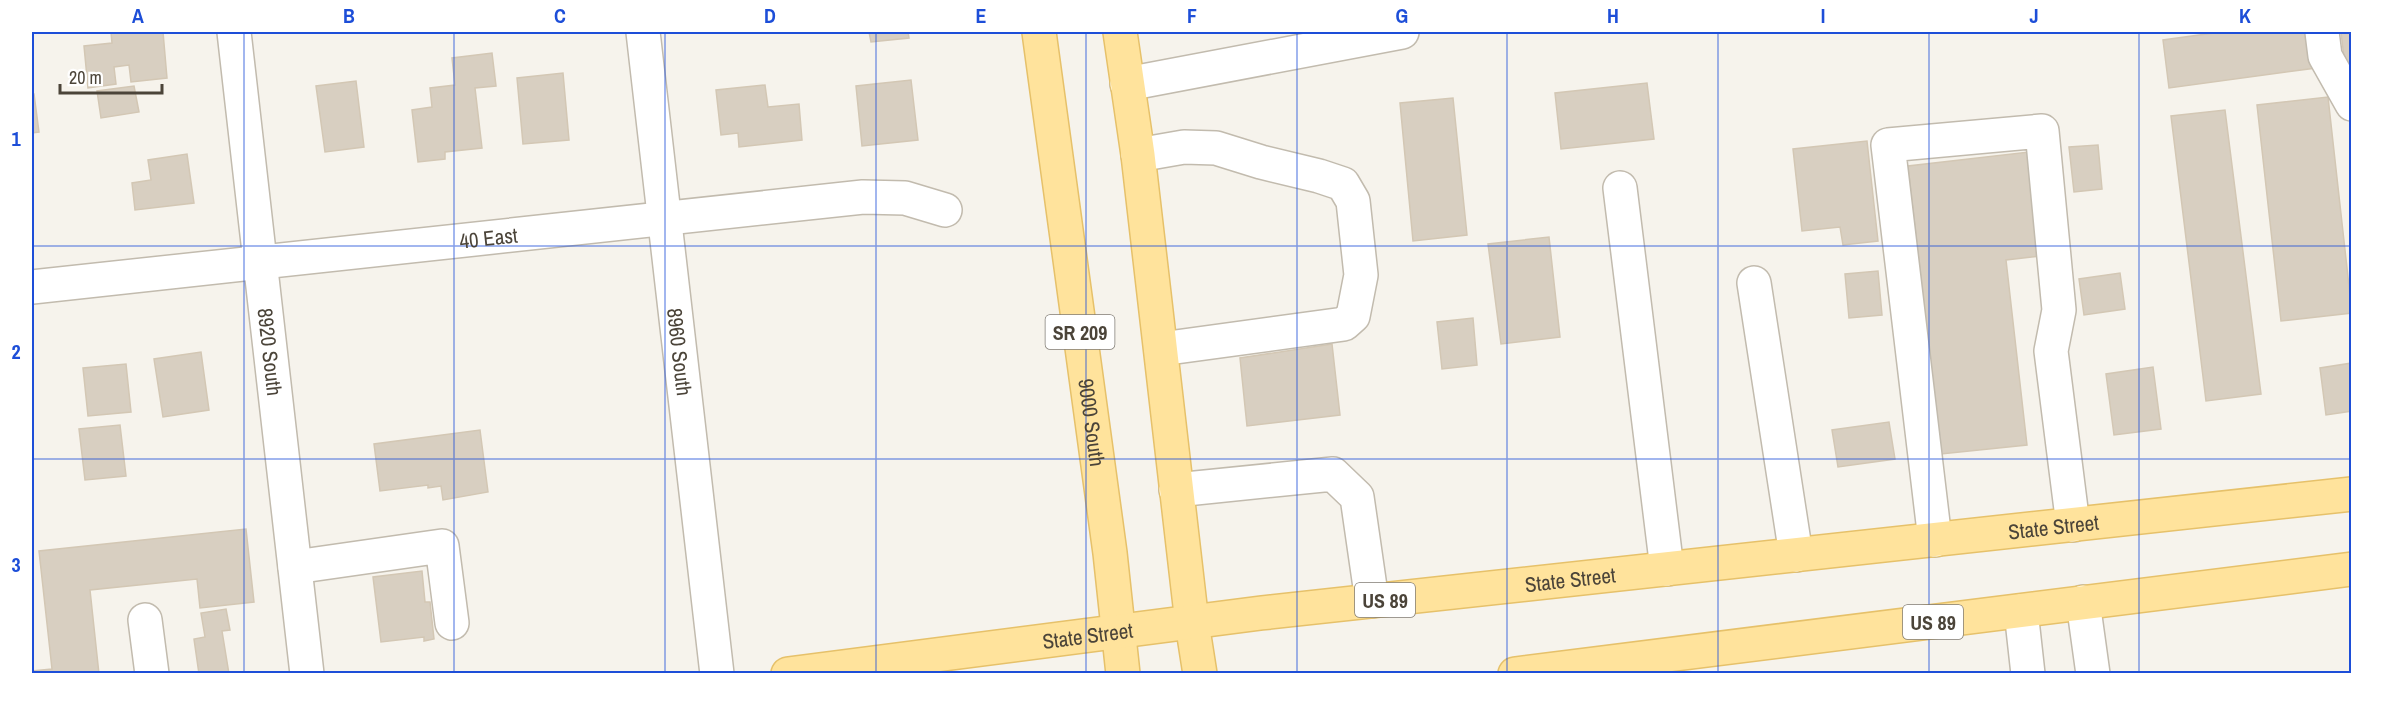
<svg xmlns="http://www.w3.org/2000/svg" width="2383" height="705" font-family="'Archivo Narrow',sans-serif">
	<rect width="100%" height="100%" fill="#f6f3ec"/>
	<path fill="#d8cfc1" stroke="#d3c7b4" stroke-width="1.5" d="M111,32H163L167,78L131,82L129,65L114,67L116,84L88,88L84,46L112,43Z
		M869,32H908L909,38L871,42Z
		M2221,32H2311L2316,68L2169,88L2163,40Z
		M2341,32H2352V65L2345,66Z
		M492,53L496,86L475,88L482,148L445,152V159L418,162L412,110L432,107L430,88L455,85L452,58Z
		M563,73L569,140L523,144L517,78Z
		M911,80L918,140L862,146L856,86Z
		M356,81L364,147L325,152L316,86Z
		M1647,83L1654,139L1561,149L1555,93Z
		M765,85L768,107L799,104L802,140L739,147L738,133L721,135L716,90Z
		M134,86L139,112L101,118L97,91Z
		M32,94H34L39,132L32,133Z
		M2328,97L2352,313L2281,321L2257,105Z
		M1453,98L1467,235L1413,241L1400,103Z
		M2225,110L2261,394L2206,401L2171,116Z
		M1867,141L1878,241L1843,245L1840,227L1802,231L1793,149Z
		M2098,145L2102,189L2074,192L2069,147Z
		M2029,152L2040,256L2006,260L2027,445L1941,454L1908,166Z
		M187,154L194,203L135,210L132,183L151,180L148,160Z
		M1549,237L1560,337L1501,344L1488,244Z
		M1878,271L1882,315L1849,318L1845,274Z
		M2120,273L2125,309L2084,315L2079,279Z
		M1473,318L1477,365L1442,369L1437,322Z
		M1332,344L1340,415L1247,426L1240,358Z
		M201,352L209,410L163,417L154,359Z
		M2352,363V411L2326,415L2320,368Z
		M126,364L131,412L88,416L83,368Z
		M2153,367L2161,429L2114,435L2106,374Z
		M1889,422L1895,459L1838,467L1832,430Z
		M120,425L126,476L85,480L79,429Z
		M480,430L488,492L443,500L441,486L428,488V485L380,491L374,444Z
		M246,529L254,602L200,608L197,579L90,590L99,674H32V671L52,669L39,551Z
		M422,571L425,602H430L434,639L424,641V637L381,642L373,577Z
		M226,609L230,630L222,631L229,674H199L194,639L205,637L201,613Z"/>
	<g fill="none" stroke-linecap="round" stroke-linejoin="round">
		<g stroke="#c2bbae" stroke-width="36">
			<g id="minor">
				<path id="s1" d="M234,32L307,674"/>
				<path id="s2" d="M643,32L717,674"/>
				<path d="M2322,32L2325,56L2352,104"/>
				<path d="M1127,84L1402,32"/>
				<path d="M1138,155L1184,147L1216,148L1261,162L1319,176L1343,184L1353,201L1361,275L1353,316L1344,324L1161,349"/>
				<path d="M1620,188L1667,569"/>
				<path d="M1754,283L1796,555"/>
				<path id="s3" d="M32,287L863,197L905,198L945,210"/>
				<path d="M1176,490L1333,474L1357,497L1372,601"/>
				<path d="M1935,540L1888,145L2042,131L2059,310L2051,351L2073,525"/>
				<path d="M295,567L442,546L452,623"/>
				<path d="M2083,602L2093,674"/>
				<path d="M2021,611L2028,674"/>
				<path d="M145,620L152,674"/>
			</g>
		</g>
		<g stroke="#e6c16a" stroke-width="36">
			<g id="major">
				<path id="s4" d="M1039,32L1110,553L1123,674"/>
				<path d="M1120,32L1138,155L1192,623L1200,674"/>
				<path id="s5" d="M788,674L1261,613L2352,494"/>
				<path d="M1515,674L2352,569"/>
			</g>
		</g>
		<use href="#minor" stroke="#fff" stroke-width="33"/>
		<use href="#major" stroke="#ffe39c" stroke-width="33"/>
	</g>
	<path fill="none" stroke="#1d4ed8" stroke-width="1.5" stroke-opacity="0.55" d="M244,32V674M454,32V674M665,32V674M876,32V674M1086,32V674M1297,32V674M1507,32V674M1718,32V674M1929,32V674M2139,32V674M32,246H2352M32,459H2352"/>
	<g text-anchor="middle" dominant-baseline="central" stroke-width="4.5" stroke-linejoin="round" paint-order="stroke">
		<g fill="#fff" stroke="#817c74" stroke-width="1.5">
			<rect x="1045.5" y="315" width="69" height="34" rx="4.5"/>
			<rect x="1355" y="583" width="60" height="34" rx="4.5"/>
			<rect x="1903" y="605" width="60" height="34" rx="4.5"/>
		</g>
		<g font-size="20" font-weight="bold" fill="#4b4439">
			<text x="1080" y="332">SR 209</text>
			<text x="1385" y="600">US 89</text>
			<text x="1933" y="622">US 89</text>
		</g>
		<g font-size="21" fill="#4b4439" stroke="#fff">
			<text stroke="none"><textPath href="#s3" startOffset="459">40 East</textPath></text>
			<text stroke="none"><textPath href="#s1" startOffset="322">8920 South</textPath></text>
			<text stroke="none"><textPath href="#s2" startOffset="322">8960 South</textPath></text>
			<text stroke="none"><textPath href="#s4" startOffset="394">9000 South</textPath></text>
			<text stroke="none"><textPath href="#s5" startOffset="1274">State Street</textPath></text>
			<text stroke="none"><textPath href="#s5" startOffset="788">State Street</textPath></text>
			<text stroke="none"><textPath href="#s5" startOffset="302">State Street</textPath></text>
		</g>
	</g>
	<rect width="2383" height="705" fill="none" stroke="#ffffff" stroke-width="66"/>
	<path d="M60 84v9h102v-9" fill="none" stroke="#4b4439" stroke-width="3"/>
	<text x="69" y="84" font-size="18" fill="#4b4439" stroke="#ffffff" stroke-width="4.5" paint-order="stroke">20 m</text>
	<rect x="33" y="33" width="2317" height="639" fill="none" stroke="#1d4ed8" stroke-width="2"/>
	<g font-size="20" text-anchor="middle" font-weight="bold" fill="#1d4ed8">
		<text x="138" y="23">A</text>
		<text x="349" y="23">B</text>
		<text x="560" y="23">C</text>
		<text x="770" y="23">D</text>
		<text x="981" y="23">E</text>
		<text x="1192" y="23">F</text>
		<text x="1402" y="23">G</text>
		<text x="1613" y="23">H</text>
		<text x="1823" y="23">I</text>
		<text x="2034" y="23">J</text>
		<text x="2245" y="23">K</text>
		<text x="16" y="146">1</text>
		<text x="16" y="359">2</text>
		<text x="16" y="572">3</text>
	</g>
</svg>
